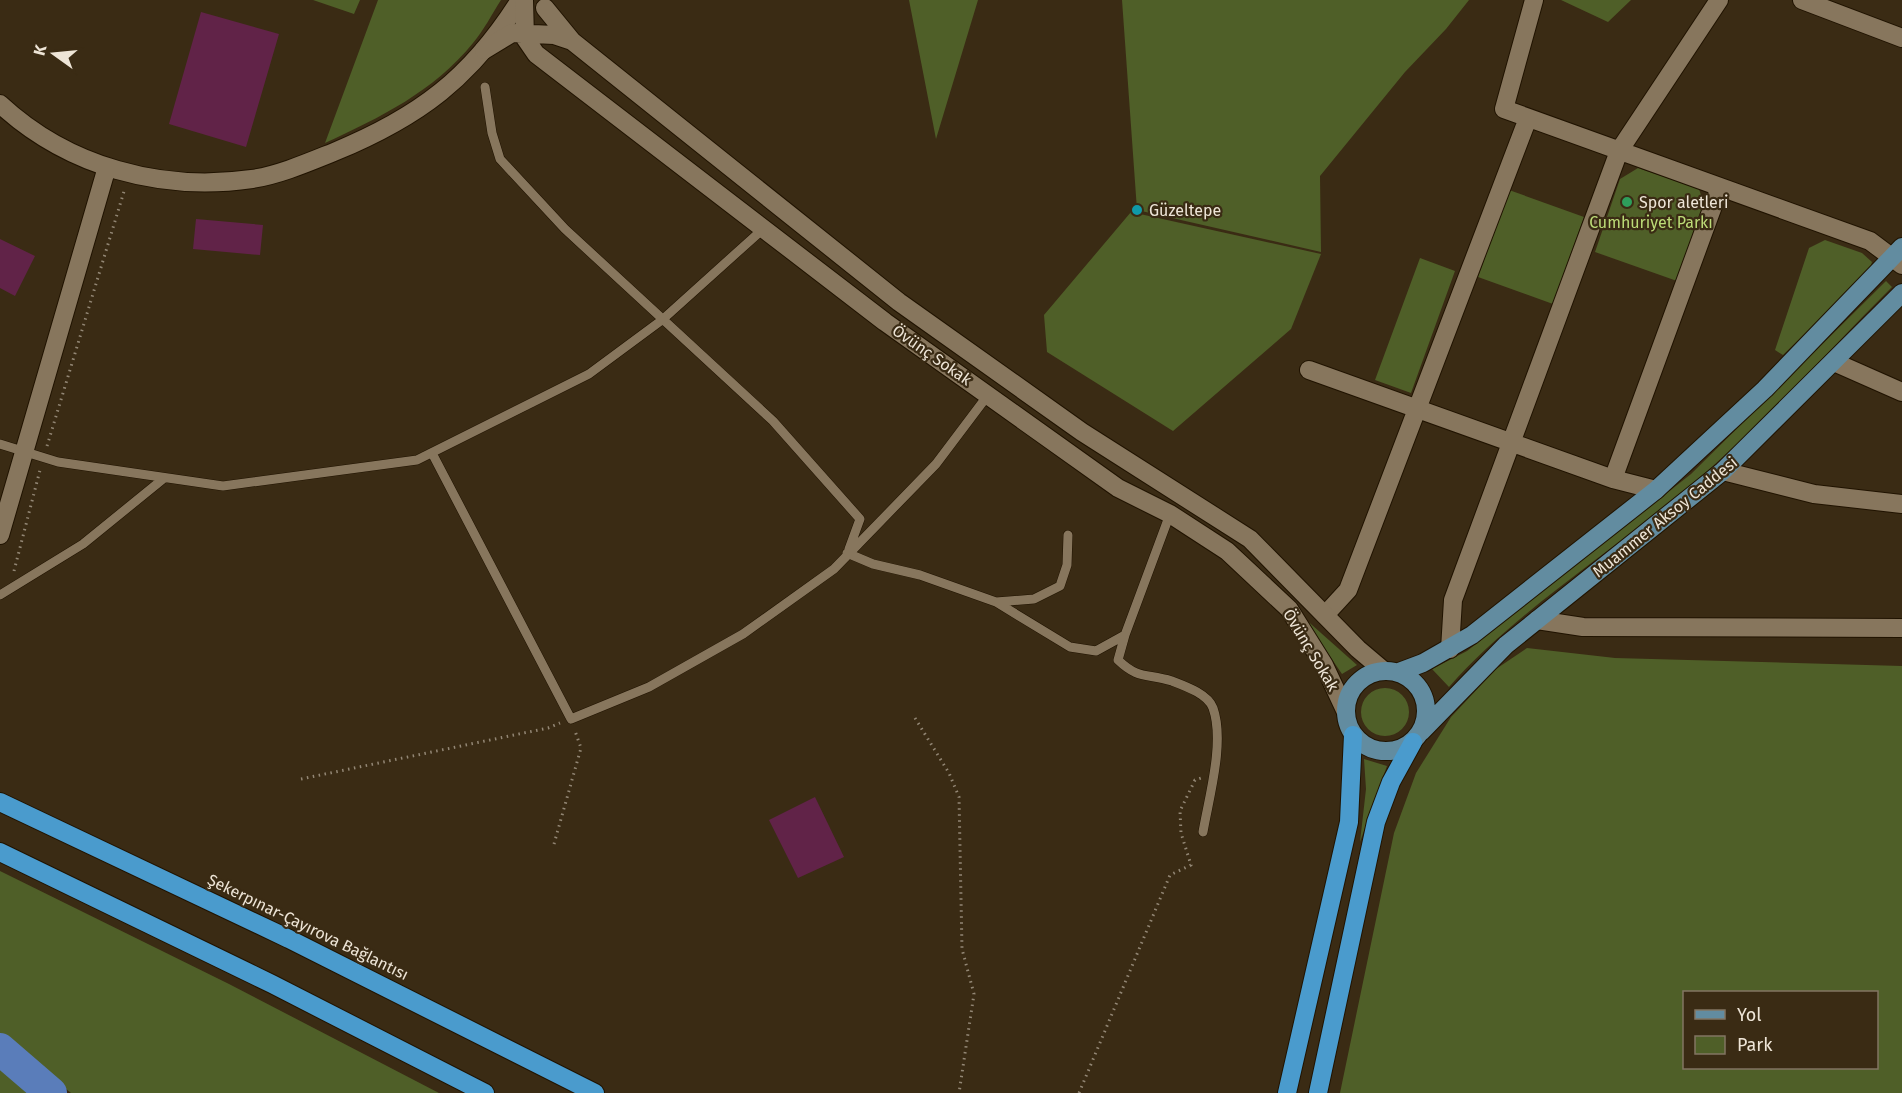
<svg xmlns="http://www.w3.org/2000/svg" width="1902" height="1093" font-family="'Fira Sans',sans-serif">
	<rect width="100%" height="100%" fill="#3a2b14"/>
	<path fill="#4f5f28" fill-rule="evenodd" d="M313,0H360L354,14Z
		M378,0H501C492,14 484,30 473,43C433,92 381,117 325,143Z
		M909,0H978L936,139Z
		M1122,0H1469L1446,29L1405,72L1320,176L1321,252L1137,210Z
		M1561,0H1631L1608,22Z
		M1638,168L1699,189L1704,204L1677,281L1595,252L1620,179Z
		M1509,190L1584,217L1553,304L1478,277Z
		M1131,212L1321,254L1291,329L1173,431L1047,352L1044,315Z
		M1825,240L1862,253L1872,262L1869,271L1783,355L1775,350L1809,248Z
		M1420,258L1455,271L1411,393L1375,380Z
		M1886,281L1892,287C1825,354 1762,425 1690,486C1612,552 1516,611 1449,687L1432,669L1467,651L1691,474Z
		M1303,617L1357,665L1342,674Z
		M1527,648L1615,658L1902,666V1093H1340L1394,833L1416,773L1451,717L1496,669ZM1876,992V1068H1684V992Z
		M1361 712a24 24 0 1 1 48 0a24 24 0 1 1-48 0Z
		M1364,759L1387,766L1360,842L1366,789Z
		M0,871L229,984L439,1093H71L0,1034Z
		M0,1066L36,1093H0Z"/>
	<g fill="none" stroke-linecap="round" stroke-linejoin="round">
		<path stroke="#5a7dba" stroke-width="32" d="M0,1049L51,1093"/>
	</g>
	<path fill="#612348" d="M201,12L279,34L246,147L169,124Z
		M196,219L263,225L260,255L193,249Z
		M0,239L35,256L15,296L0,288Z
		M815,797L844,857L798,878L769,820Z"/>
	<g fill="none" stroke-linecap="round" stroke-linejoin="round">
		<g stroke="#201300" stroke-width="10">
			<path id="service" d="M485,87L492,133L500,159L565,229L773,421L860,519L849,549
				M0,444L58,462L223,486L417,460L589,374L662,320L763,229
				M432,453L571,719L649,687L743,634L834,569L936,464L988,395
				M847,553L873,564L920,575L996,602L1034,599L1060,586L1067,565L1068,535
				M0,595L83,544L163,479
				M996,602L1070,647L1096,651L1125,635L1170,514
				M1125,635L1118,660C1139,680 1146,673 1172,681C1185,686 1208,694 1213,708C1225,742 1209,797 1203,832"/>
		</g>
		<g stroke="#201300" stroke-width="20">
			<path id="minor" d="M1534,0L1504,109L1870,241L1902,265
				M1802,0L1902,38
				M0,104C68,167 161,192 252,179C279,175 309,162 334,152C419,117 471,78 520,0
				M1834,362L1902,392
				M1309,370L1613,479L1656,490
				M1723,471L1814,494L1902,504
				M1613,479L1720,187
				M0,535L107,167
				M1325,615L1348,590L1528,118
				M1537,620L1583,627L1902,628
				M1450,649L1453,600L1619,151L1719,0"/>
		</g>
		<g stroke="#201300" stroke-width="20">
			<path id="tertiary" d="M524,0L525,38L536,54L885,322L1118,488L1170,514L1227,551L1289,609L1324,665L1345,710
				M545,8L572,41L899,302L1082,432L1250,539L1358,649L1384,671
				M484,50L512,33L554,35L572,41"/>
		</g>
		<g stroke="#201300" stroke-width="20">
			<path id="primary" d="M1346 711a40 40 0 1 1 80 0a40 40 0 1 1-80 0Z
				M1399,672L1423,663L1472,635L1656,490L1765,389L1902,247
				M1421,732L1506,645L1723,471L1902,293"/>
		</g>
		<g stroke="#201300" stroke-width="20">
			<path id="motorway" d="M0,802L289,939L595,1093
				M0,852L272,984L485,1093
				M1287,1093L1349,822L1353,735
				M1318,1093L1376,822L1391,782L1413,742"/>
		</g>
		<path stroke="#938775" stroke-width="3" stroke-dasharray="1.5 4.5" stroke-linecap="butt" d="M47,446L125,188
			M14,571L40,470
			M915,718L949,773L959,797L962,949L974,994L959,1093
			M301,779L548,728L560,723
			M554,844L581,748L575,731
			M1079,1093L1170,875L1191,865L1181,833L1180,811L1195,780L1201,778"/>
		<use href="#service" stroke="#87765d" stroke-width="9"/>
		<use href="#minor" stroke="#87765d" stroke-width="18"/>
		<use href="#tertiary" stroke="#87765d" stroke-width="18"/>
		<use href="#primary" stroke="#628ca0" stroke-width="18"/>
		<use href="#motorway" stroke="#4a9bcd" stroke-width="18"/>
	</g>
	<circle fill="#2e9e5b" stroke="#3a2b14" stroke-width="2" cx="1627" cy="202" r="6"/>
	<circle fill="#0f9aa8" stroke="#3a2b14" stroke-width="2" cx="1137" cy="210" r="6"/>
	<g text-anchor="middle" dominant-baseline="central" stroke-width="4.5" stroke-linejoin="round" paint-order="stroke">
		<g font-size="16" fill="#eee5d7" stroke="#3a2b14" text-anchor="start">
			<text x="1639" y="202">Spor aletleri</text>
			<text x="1149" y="210">Güzeltepe</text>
		</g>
		<g font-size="16" fill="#bcdb77" stroke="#3a2b14">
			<text x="1651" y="222">Cumhuriyet Parkı</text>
		</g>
		<g font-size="16" fill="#eee5d7" stroke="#3a2b14">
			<text transform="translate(932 355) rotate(35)">Övünç Sokak</text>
			<text transform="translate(1665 517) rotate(-39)">Muammer Aksoy Caddesi</text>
			<text transform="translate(1311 650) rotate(59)">Övünç Sokak</text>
			<text transform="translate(308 927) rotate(26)">Şekerpınar-Çayırova Bağlantısı</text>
		</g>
	</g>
	<rect x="1683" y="991" width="195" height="78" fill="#3a2b14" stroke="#827562" stroke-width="1.5"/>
	<rect x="1695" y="1010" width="30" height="9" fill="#628ca0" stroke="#827562" stroke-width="1.5"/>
	<text x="1737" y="1021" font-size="18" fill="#eee5d7">Yol</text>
	<rect x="1695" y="1036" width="30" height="18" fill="#4f5f28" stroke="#827562" stroke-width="1.5"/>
	<text x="1737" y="1051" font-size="18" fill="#eee5d7">Park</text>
	<g transform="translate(54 54) rotate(285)" stroke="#3a2b14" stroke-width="4.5" paint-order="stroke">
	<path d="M0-4.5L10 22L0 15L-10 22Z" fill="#eee5d7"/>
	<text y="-9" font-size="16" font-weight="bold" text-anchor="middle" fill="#eee5d7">K</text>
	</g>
</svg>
